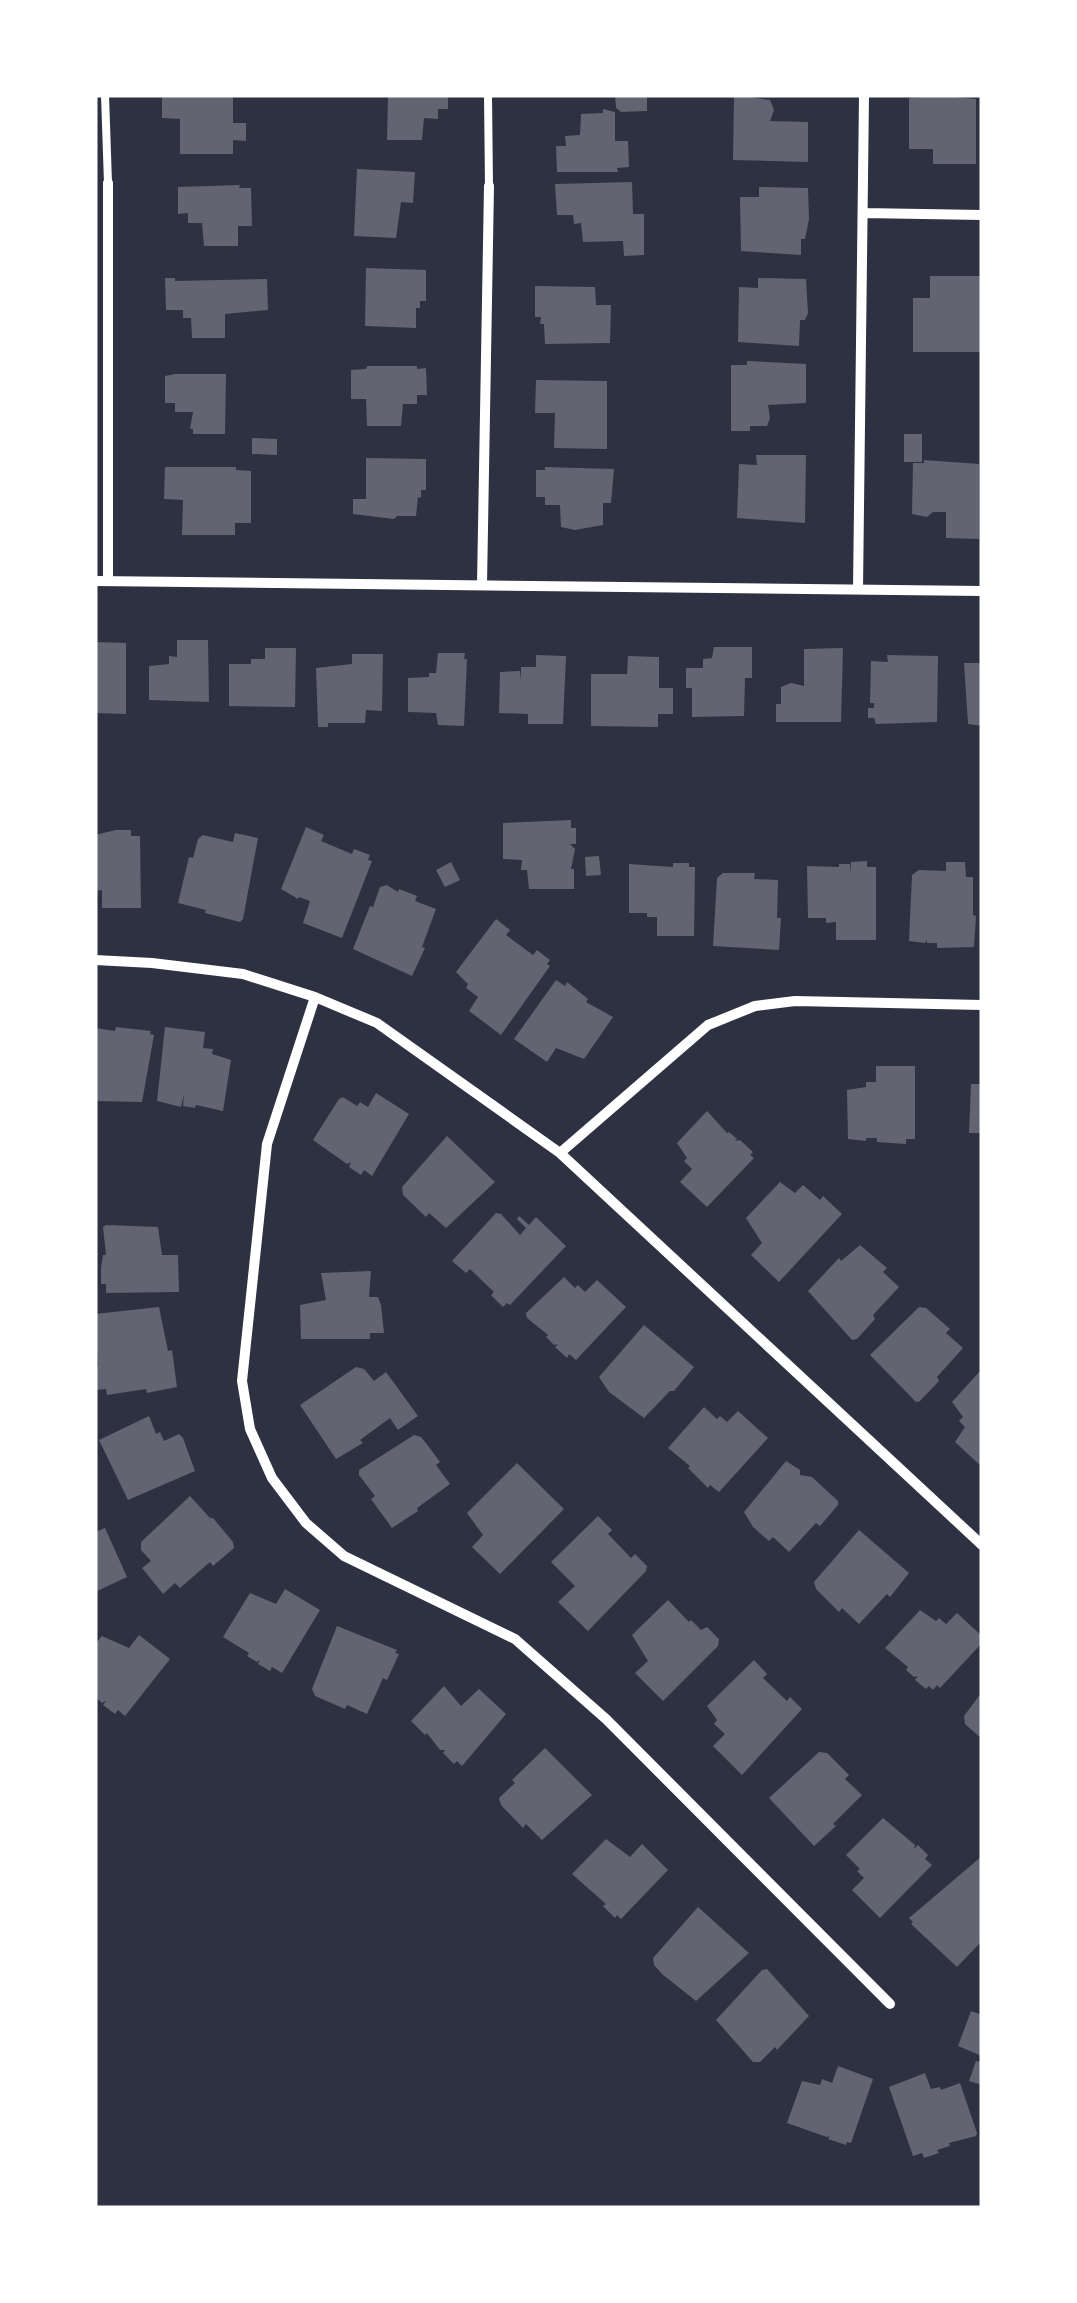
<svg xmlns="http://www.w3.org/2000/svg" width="1077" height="2303" font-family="'Archivo Narrow',sans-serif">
	<rect width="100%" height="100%" fill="#2d3142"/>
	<path fill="#626471" d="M162,95H233V123H246V141L233,140V154H180V119L162,118Z
		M388,95H448V109H438V119L424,118L422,140H387Z
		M615,95H647V111L621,112L616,108Z
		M734,95L770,100L774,110L770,121L808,122V162L733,160Z
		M944,96L976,99V164H933V149H909V98Z
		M603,109L615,112V141H628L629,167L617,168L618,172H557L556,146H566L565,136L580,135L581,114L603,113Z
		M357,169L415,172L413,203L401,202L396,238L354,236Z
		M632,182L633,214H644V255L624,256L623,241L583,242L581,223L574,224L573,215H557L555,184Z
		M240,185L239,188H251L252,226H238V246H204L202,223H188V213L178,214V187Z
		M759,187L808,188L809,219L805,239H801V255L741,251L740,197H759Z
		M366,268L426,270V301H420V308H416V328L365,326Z
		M930,276H982V352H913V298H930Z
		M165,278H175V281L267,279L268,310L225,314V338H192L191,318H183V310H166Z
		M758,278L806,279L808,313L805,320H800L799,346L738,342L739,287L758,288Z
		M535,286L595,287L596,305H611L610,343L545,344L544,324H540L541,317H535Z
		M747,361L806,364V403L768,405L770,418L767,426H750V431H731V365H747Z
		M367,366H417V369L426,368L427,395H417V404H403L401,426H367L366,399H351V370L366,369Z
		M175,374H226L225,434H193V429H190L193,412H175V403H165V376Z
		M536,380L607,381V449L554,448L555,413H535Z
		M904,434H922V462H904Z
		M252,438L277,439V455L252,454Z
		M756,455H806L805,523L737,518L739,464L757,465Z
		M366,458L426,459V490H421V498L418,497L416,516H397L394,519L353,514V499H366Z
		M924,460L979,464V539L946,538V512H933L927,517L912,514L913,463H924Z
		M165,467H236V470L251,471V523H235V535H182L183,500L164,499Z
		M545,467L614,469L611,503H603V525L575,530L561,527L560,505H545V497H536V470H545Z
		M177,640H208L209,702L149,700V666L169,664V656L177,657Z
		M95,642L126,643V714L95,713Z
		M714,647H752V678H745L744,716L692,717V688H686V668H703V659L712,658Z
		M265,648H296L295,707L229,706V664H251V659H265Z
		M843,648L841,722H776V704H781V687L791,683L804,686V649Z
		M438,653H465L464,659H467L464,726L438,725L436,713L408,712V678L429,677V673H436Z
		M352,654H383L382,711L366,710L365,723H328V727H318L316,668L352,664Z
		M536,655L566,656L563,724H528V714L499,713L500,672L520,671L521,681V667H536Z
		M887,655L938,656L937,722L876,724L874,718H868V708H874V703H870L871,661L888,662Z
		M628,656L659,657V688H673V714H658V727L591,726V674H627Z
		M964,663H982V726L968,724Z
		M571,820V828H576V844H570L575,849L571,869H574V889H529L527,870H521L522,860L503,859V823Z
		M306,827L324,835L321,841L352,854L354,849L370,855L368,860L372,861L342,938L303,923L310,901L299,897L298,899L281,889Z
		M116,830H131V836H140L141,908H102V890L95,891V835Z
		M235,833L258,838L243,919L240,922L205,913L206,910L178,903L189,857L193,858L198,839L203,835L233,842Z
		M599,856L601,875L586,876L585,857Z
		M867,861V867H876V940H836V922L826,923V918H808L807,866L839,867V864H850L851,874V862Z
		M451,862L460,880L445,887L436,870Z
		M946,862H965L966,877H973V915L976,916L974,947L937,948V943H927V940L925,943L909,941L912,875L919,870L946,871Z
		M673,863H689V867H695L694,936H657V917H647V913H629V864L673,867Z
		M723,873H755L754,879L778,880L777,918H781L779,950L713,946L717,878Z
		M387,885L398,892L399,889L417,896L415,901L436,909L422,947L425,948L412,976L353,949L370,906L373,907L380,887Z
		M496,919L510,930L506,935L533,955L537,950L550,960L547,964L550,966L501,1035L469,1011L478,997L466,988L468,984L456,972Z
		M556,980L565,986L567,982L588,999L586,1002L613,1017L584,1059L556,1048L547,1062L514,1039Z
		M116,1027L151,1031L150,1034L154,1035L142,1102L95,1101V1028L115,1031Z
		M165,1027L205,1032L203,1048L213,1049L212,1054L231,1060L223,1111L196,1105L195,1108L183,1106L184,1094L181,1107L157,1101Z
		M876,1066H915V1139H906V1144L877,1142V1138H866V1141L848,1139L847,1090L866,1087V1082H876Z
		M971,1084H982V1133H969Z
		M376,1093L409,1114L372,1176L364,1170L361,1175L349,1167L351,1162L347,1164L313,1140L339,1099L343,1097L357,1106L360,1102L368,1107Z
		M707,1111L727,1133L729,1132L737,1139L735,1141L740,1140L753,1152L750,1155L754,1158L707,1207L680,1182L692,1169L684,1161L687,1158L677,1143Z
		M447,1136L495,1182L446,1228L429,1213L426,1217L403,1195L402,1187Z
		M780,1182L795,1193L803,1185L820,1200L823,1196L842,1214L779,1282L751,1255L762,1243L746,1218Z
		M496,1213L501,1214L520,1235L526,1228L517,1219L519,1216L529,1225L536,1217L566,1246L510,1305L507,1303L503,1307L491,1295L494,1292L470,1269L466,1273L452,1261Z
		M106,1225L158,1227L162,1255H178L179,1292L106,1293V1284H101V1268L103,1255H106L103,1227Z
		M860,1245L887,1268L883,1272L899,1287L873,1315L875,1319L857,1339L852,1340L808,1291L839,1258L841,1261Z
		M371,1271L369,1297H378L381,1305L384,1333H370V1339H301L300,1305L326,1300L321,1273Z
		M564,1277L575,1288L578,1285L585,1292L597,1280L626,1307L576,1360L569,1354L567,1358L555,1347L558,1344L554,1345L546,1337L548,1335L527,1318L526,1313Z
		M159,1307L168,1351L172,1350L177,1387L147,1393L146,1389L107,1395L106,1389L95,1390V1367L98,1366L95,1314Z
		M919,1307L926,1308L950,1329L946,1333L963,1348L937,1377L939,1381L920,1401L916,1402L870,1355Z
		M644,1325L694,1367L674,1391H670L644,1418L609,1392L599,1377Z
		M356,1367L364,1369L374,1381L386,1372L418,1416L398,1430L390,1418L360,1440L363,1443L336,1459L300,1405Z
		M982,1369V1467L955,1442L965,1427L959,1421L963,1417L952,1402Z
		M704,1407L717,1419L720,1416L727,1422L738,1411L768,1438L719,1492L710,1485L708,1488L688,1468L690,1466L668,1448Z
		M149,1416L156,1434L160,1432L164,1441L179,1434L183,1438L195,1471L128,1500L99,1440Z
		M414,1435L421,1437L429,1447L440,1462L436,1465L450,1484L417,1508L418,1511L392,1528L371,1499L375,1496L359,1475V1470Z
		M786,1461L800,1470V1475L812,1477L838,1501V1505L820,1526L816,1523L789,1552L773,1537L769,1541L753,1527L744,1512Z
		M517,1463L564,1509L500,1574L472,1547L483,1535L467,1513Z
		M190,1496L210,1518H213L233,1542L234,1548L213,1566L210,1562L180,1588L175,1583L163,1594L142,1568L151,1561L141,1550V1542Z
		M598,1516L612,1530L608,1534L631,1558L635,1554L647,1566L646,1571L588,1631L558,1602L575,1586L551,1562Z
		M105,1528L127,1577L95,1592V1532Z
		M859,1530L909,1573L890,1597L887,1594L859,1624L842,1608L839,1612L816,1589L814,1582Z
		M285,1589L320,1610L282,1673L272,1667L270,1671L258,1664L260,1660L257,1662L247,1656L249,1653L223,1637L250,1593L276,1604Z
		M668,1600L689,1622L691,1620L701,1630L707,1627L719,1639L718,1646L663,1701L635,1673L648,1661L632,1635Z
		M920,1610L936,1621L939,1618L946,1624L957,1613L982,1636V1643L940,1688L937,1685L933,1690L929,1686L926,1689L915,1680L918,1676L914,1677L906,1670L908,1667L885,1648Z
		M337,1626L397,1650L395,1653L399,1654L387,1680L383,1678L367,1714L347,1705L345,1709L315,1696L312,1689Z
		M139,1635L170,1659L125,1716L118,1710L115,1714L103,1705L106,1701L102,1703L95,1697V1644L102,1636L129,1648Z
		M754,1660L767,1674L763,1678L787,1701L790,1697L802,1709L742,1775L713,1746L725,1734L714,1724L717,1720L707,1706Z
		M444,1686L461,1706L479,1689L506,1714L462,1766L457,1761L454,1764L443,1753L445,1750H440L427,1733L425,1735L411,1721Z
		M982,1692V1739L965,1724L964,1716Z
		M545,1748L592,1795L542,1840L526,1824L523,1828L501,1805L499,1798L515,1783L512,1780Z
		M819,1752L827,1753L849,1775L845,1779L862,1795L833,1824L836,1826L814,1846L769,1798Z
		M883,1818L915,1845L914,1849L918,1845L928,1855L925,1859L932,1865L880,1918L852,1890L864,1878L857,1871L860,1869L846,1855Z
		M606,1839L630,1857L642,1844L668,1870L621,1919L617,1915L615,1918L603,1906L606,1904L572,1874Z
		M982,1856V1941L957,1967L911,1924L913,1922L909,1918Z
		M698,1907L749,1953L696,2001L662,1974L654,1965L653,1958Z
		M767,1969L809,2016L777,2050L775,2047L760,2062H753L716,2020L762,1970Z
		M971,2011L982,2015V2085L969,2081L976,2061L979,2062L982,2056L958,2046Z
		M838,2066L873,2079L851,2143L847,2142L846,2145L828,2139L830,2136L827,2137L787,2123L802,2081L820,2085L822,2079L832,2083Z
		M925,2073L931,2089L940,2087L941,2090L960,2083L977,2133L976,2136L949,2143L950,2146L937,2150L939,2153L924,2158L922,2153L913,2156L889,2087Z"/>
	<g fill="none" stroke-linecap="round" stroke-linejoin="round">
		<path stroke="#fff" stroke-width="8" d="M105,95L108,183
			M488,95L489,186"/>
		<path stroke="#fff" stroke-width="10" d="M863,213L982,215
			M95,581L982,591
			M108,581V183
			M482,585L489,186
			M858,589L864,95
			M95,960L152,963L243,974L315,997L377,1023L560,1153L982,1545
			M315,997L267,1144L242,1381L250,1429L272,1478L306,1523L344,1556L515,1639L606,1719L890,2004
			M560,1153L708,1025L755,1006L795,1001L982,1005"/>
	</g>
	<rect width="1077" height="2303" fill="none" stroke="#ffffff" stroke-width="195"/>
</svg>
